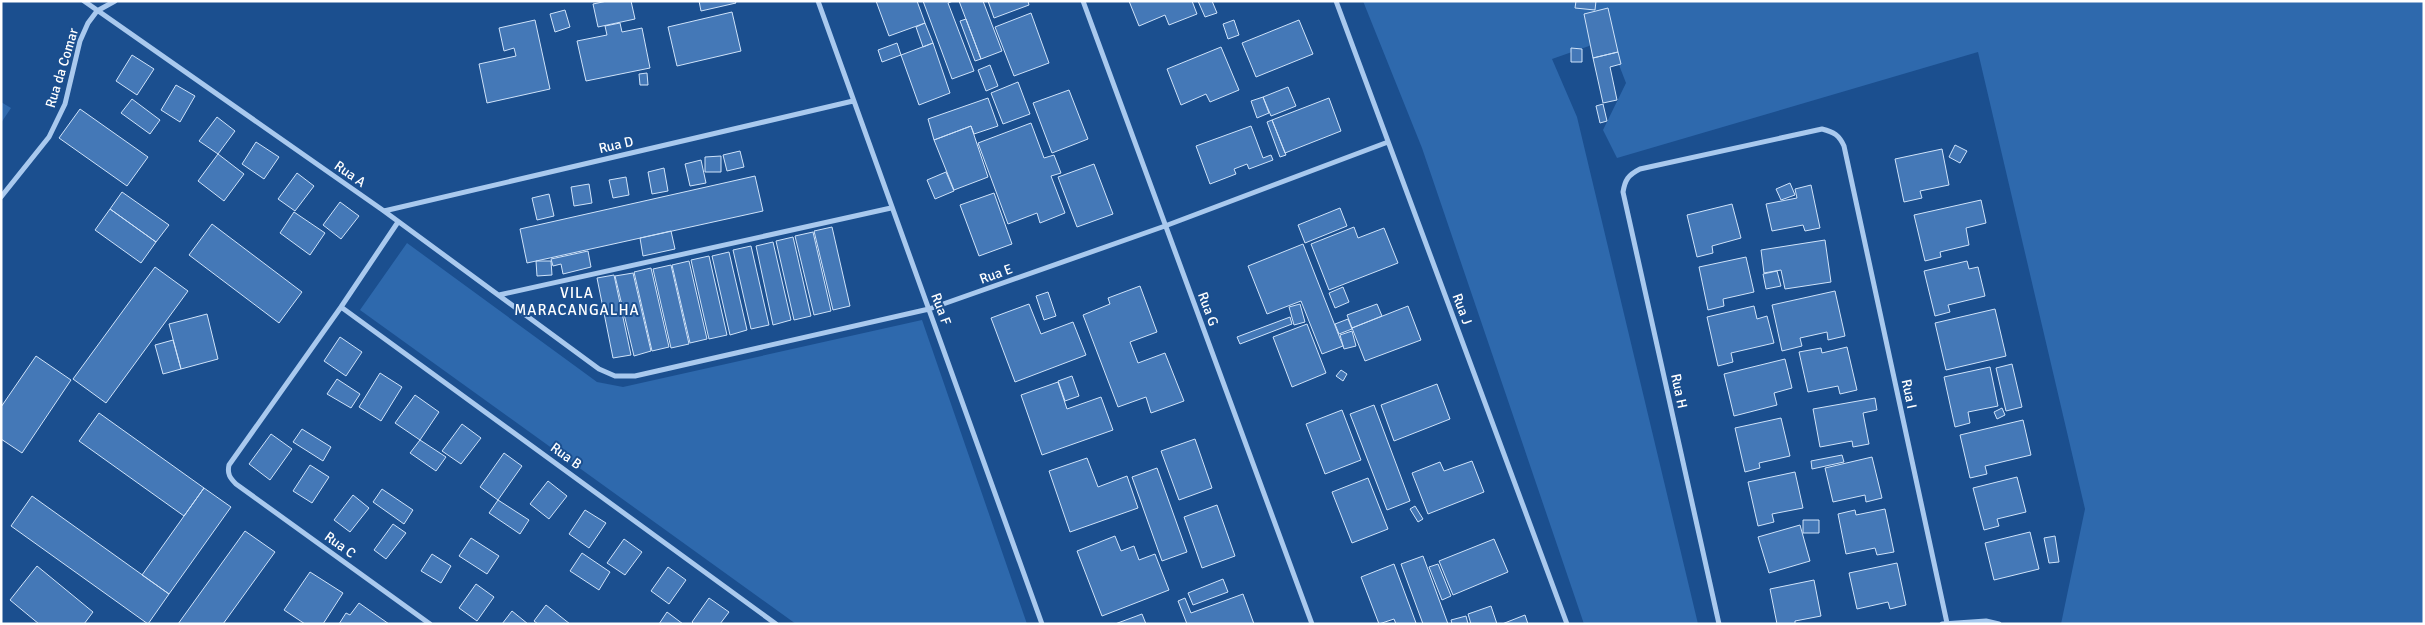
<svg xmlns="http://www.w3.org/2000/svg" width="2425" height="625" font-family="Signika,sans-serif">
	<rect width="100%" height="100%" fill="#1b4f8f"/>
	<path fill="#2e69ad" d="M1363,1H2424V624H2061L2085,509L1978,52L1617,158L1603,130L1626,83L1609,39L1552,59L1577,117L1698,624H1584L1422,148Z
		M1,102L11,108L1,123Z
		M407,243L597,382L623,387L922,320L1027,624H796L360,310Z"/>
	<path fill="#4478b7" stroke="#cfe3fa" d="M607,1H631L635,19L598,27L593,4Z
		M699,1H735L736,3L701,11Z
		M876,1H917L925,23L889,36Z
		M923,1H953L948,3L974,71L952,79Z
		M959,1H983L1002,51L981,59Z
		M988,1H1028L1029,5L994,18Z
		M1129,1H1192L1197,14L1169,25L1165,15L1139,26Z
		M1198,1H1212L1217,13L1205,17Z
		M1576,1H1596L1595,10L1575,8Z
		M1608,8L1618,52L1593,58L1584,14Z
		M565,10L570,27L555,32L550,14Z
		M732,12L741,51L677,66L668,27Z
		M1031,13L1049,63L1014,76L995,27Z
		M966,19L981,59L975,61L960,21Z
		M535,20L550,89L487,103L479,64L516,56L514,48L504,51L499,28Z
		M1234,20L1239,35L1228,39L1223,24Z
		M1299,20L1313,54L1256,77L1242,43Z
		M620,23L622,32L642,28L650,68L586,81L577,41L607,35L605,26Z
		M925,23L933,43L923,47L916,27Z
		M897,43L901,55L882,62L878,50Z
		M933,43L950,93L919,105L901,55Z
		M1221,47L1239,90L1210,102L1206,94L1181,105L1167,69Z
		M1571,48L1582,49V62H1571Z
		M1618,52L1621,64L1610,67L1617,100L1603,103L1593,58Z
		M132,55L154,69L137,95L116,81Z
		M990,65L998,86L986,91L978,70Z
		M647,73L648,85H640L639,74Z
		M1018,82L1030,114L1003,124L991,93Z
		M176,85L195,96L180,122L161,110Z
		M1288,87L1296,106L1271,116L1263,97Z
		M1069,90L1088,139L1052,153L1033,103Z
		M1263,97L1269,113L1257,118L1251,101Z
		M988,98L998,126L974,134L971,126L934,140L928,119Z
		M1329,98L1341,131L1285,153L1272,120Z
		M132,99L160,120L150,134L121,113Z
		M1603,104L1607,121L1600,123L1596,106Z
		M80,109L148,157L127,186L59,138Z
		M217,117L235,131L218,154L199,141Z
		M1272,120L1286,155L1280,157L1267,122Z
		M1031,123L1044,158L1054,155L1061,173L1051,176L1065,213L1040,223L1037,213L1008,224L978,143Z
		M971,126L988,177L954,190L934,140Z
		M1251,126L1263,158L1271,155L1273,160L1249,169L1247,164L1234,169L1236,174L1210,184L1196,146Z
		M256,142L279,157L264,179L242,164Z
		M1955,145L1967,151L1960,163L1949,157Z
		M1942,149L1949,185L1920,191L1922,198L1904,202L1895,159Z
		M740,151L744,167L727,171L723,155Z
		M218,154L244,174L224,201L198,181Z
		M721,156V172H705V157Z
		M701,160L706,183L690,186L685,164Z
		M1094,164L1113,214L1077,227L1058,177Z
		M664,168L668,191L652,194L648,172Z
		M946,172L954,191L935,199L927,180Z
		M297,173L314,186L295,211L278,199Z
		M755,176L763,211L527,263L520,229Z
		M626,177L629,195L613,198L609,180Z
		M1790,183L1795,195L1781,200L1776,189Z
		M589,184L592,203L574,206L571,187Z
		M1811,185L1820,228L1805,231L1803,225L1772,231L1766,204L1797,198L1795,189Z
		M122,192L169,225L156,242L110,209Z
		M994,193L1012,244L979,256L960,205Z
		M549,194L554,216L537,220L532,198Z
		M1981,200L1986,223L1966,228L1969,245L1940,252L1941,257L1925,261L1914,215Z
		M340,202L359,216L341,239L323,225Z
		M1732,204L1741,238L1712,246L1713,253L1697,257L1687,215Z
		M1340,208L1347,226L1305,243L1298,225Z
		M110,209L156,242L141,263L95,230Z
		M294,212L325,233L310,255L280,233Z
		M212,224L302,292L279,323L189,255Z
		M832,227L850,306L833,310L814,231Z
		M1354,227L1358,238L1384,228L1398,263L1329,290L1311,244Z
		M671,231L675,249L643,256L640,238Z
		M813,232L831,311L814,315L795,236Z
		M793,237L811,316L794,320L776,241Z
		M1825,240L1831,282L1785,289L1781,270L1764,273L1761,250Z
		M773,242L791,320L773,325L756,246Z
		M1303,244L1343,346L1322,354L1301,301L1267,314L1248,266Z
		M751,246L769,325L751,329L733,250Z
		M588,251L591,267L563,274L561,264L553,266L551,259Z
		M729,252L747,330L730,335L712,256Z
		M709,256L727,335L709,339L691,260Z
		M1746,257L1754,292L1723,299L1724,306L1708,310L1699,267Z
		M536,261H551L552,275L537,276Z
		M689,261L707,339L690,343L672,265Z
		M1967,261L1969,269L1978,267L1985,296L1948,305L1950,312L1935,316L1924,271Z
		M671,265L689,344L671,348L653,269Z
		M155,267L188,291L106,403L73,379Z
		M651,268L669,347L652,351L634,272Z
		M1777,271L1781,286L1766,289L1763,274Z
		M633,273L651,351L634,356L615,276Z
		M614,275L631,355L613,358L597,278Z
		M1140,286L1157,332L1130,342L1138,363L1165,353L1184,401L1151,413L1146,397L1118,407L1083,315L1110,304L1108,298Z
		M1343,287L1349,302L1335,308L1329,293Z
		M1835,291L1845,336L1828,340L1827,332L1800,338L1802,346L1782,351L1772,305Z
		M1048,292L1056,316L1044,320L1036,296Z
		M1029,304L1041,334L1073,322L1086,355L1015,382L991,318Z
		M1300,304L1305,322L1294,325L1289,307Z
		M1377,304L1382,316L1352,328L1347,315Z
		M1408,306L1421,340L1365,361L1352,328Z
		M1754,306L1757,319L1767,316L1774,343L1731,353L1733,362L1718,366L1707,317Z
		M1995,309L2006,356L1946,370L1935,323Z
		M207,314L218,359L181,369L169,324Z
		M1290,317L1292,324L1240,344L1237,337Z
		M1348,319L1352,329L1339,334L1335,324Z
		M1307,324L1326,373L1292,387L1273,337Z
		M1352,331L1356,346L1344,349L1340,335Z
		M340,337L362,352L346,376L324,361Z
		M173,340L181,369L163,374L155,345Z
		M1847,347L1857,390L1840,394L1838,386L1808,392L1799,352L1821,348L1822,353Z
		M36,356L71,380L22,453L1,439V407Z
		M1785,359L1792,388L1774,393L1777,405L1734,416L1724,374Z
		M2012,364L2022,407L2006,411L1996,368Z
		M1990,367L1998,406L1968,412L1970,423L1955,427L1944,377Z
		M1341,370L1347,374L1343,381L1336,376Z
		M380,373L402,387L381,421L359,407Z
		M1072,376L1079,396L1065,401L1058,381Z
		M337,379L360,394L351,408L327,394Z
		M1058,382L1067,409L1101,397L1113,430L1042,455L1021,395Z
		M1437,384L1450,419L1394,441L1381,405Z
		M415,395L439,412L420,440L395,423Z
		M1875,398L1877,410L1863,413L1869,444L1853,447L1852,441L1820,447L1813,409Z
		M1374,405L1410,501L1387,510L1350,414Z
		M2002,408L2005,415L1997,419L1994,412Z
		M1342,410L1361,460L1325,474L1306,424Z
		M99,413L204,488L184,516L79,441Z
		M1781,418L1790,456L1759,463L1760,468L1745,472L1735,428Z
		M2023,420L2031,455L1985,466L1987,474L1970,478L1960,435Z
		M462,424L481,438L461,464L442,451Z
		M302,429L331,447L323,461L293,442Z
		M271,434L292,449L270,480L249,464Z
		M1195,439L1212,488L1179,500L1161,451Z
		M420,440L446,457L436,471L410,453Z
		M504,453L522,466L498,500L480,487Z
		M1842,455L1844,462L1812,469L1811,461Z
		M1872,457L1882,498L1866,502L1865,495L1833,502L1825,468Z
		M1087,458L1098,487L1127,476L1138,508L1070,532L1049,471Z
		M1472,461L1484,492L1428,514L1412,473L1440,462L1444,471Z
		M310,465L329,477L312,503L293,491Z
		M1157,468L1187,552L1162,561L1132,477Z
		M1795,472L1803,508L1772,514L1774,522L1758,526L1748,482Z
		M2017,477L2026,512L1997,519L1999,526L1984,530L1973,488Z
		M1368,478L1388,529L1352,543L1332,492Z
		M548,481L567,496L549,519L530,504Z
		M204,488L231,507L169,594L142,575Z
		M382,489L413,510L404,524L373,502Z
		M353,495L369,508L350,532L334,520Z
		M32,496L169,594L148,624L11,526Z
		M498,500L529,520L520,534L489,513Z
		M1217,505L1235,556L1202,568L1184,517Z
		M1415,506L1423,519L1418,522L1410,509Z
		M1885,509L1894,552L1877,555L1875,548L1846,554L1838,514L1855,510L1856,515Z
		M585,510L606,523L589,548L569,534Z
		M1803,520H1819V533H1803Z
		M393,524L406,533L386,559L374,550Z
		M1800,525L1810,561L1769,573L1758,537Z
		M245,531L275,552L223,624H178Z
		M2030,532L2039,569L1994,580L1985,543Z
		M1115,536L1121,551L1134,546L1139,560L1155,554L1169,590L1102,616L1077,551Z
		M2055,536L2059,562L2049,563L2044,538Z
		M471,538L499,556L487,574L459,556Z
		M624,539L642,552L625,575L607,563Z
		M1494,539L1508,572L1453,595L1439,561Z
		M582,553L610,572L599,590L570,571Z
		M432,554L451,566L441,583L421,571Z
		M1423,556L1448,624H1423L1401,564Z
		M1897,563L1906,605L1890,609L1888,602L1857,609L1849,573Z
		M1394,564L1416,623L1413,624H1396L1394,619L1379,624L1361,577Z
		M1438,564L1451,596L1442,600L1429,567Z
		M37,566L93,612L84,624H39L10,600Z
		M668,567L686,580L669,604L651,591Z
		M310,572L343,593L323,624H305L284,610Z
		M1223,579L1228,592L1193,605L1188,593Z
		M1814,580L1821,616L1795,621V624H1777L1770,589Z
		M476,584L494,597L477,621L459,608Z
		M1243,594L1254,624H1187L1178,601L1185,598L1191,613Z
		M709,598L729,612L720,624H694L692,622Z
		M359,603L389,624H339L346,613L350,615Z
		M546,605L570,624H538L534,621Z
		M1491,606L1497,624H1471L1468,614Z
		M512,611L528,624H502Z
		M667,612L683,624H659Z
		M1142,614L1146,624H1115Z
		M1525,615L1528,624H1502Z
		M1466,616L1468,624H1452L1451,620Z"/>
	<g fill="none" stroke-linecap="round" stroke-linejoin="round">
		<path stroke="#a9c9ee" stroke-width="5" d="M84,1L384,211L599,369L615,376H635L929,309L1165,226L1388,142
			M818,1L1042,624
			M1083,1L1312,624
			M1336,1L1567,624
			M1,197L49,137L65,104L80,41L88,23L97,11L115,1
			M384,211L853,101
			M398,222L341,307L229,465C227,474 230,478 236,484L430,624
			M499,295L891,208
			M341,307L776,624
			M1719,624L1623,192C1625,180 1628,175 1640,169L1822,129C1834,132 1839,135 1844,146L1947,623
			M1942,624L1986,621L1999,624"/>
	</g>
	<g text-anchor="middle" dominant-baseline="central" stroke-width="4" stroke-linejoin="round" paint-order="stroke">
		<g font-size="14" fill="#fff" stroke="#1b4f8f">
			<text transform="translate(62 68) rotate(-73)">Rua da Comar</text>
			<text transform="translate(616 145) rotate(-13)">Rua D</text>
			<text transform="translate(350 174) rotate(35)">Rua A</text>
			<text transform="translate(996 274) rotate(-20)">Rua E</text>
			<text transform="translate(941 309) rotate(70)">Rua F</text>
			<text transform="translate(1208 309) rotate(70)">Rua G</text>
			<text transform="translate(1462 309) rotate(70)">Rua J</text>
			<text transform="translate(1679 391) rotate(78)">Rua H</text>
			<text transform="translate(1909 394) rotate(78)">Rua I</text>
			<text transform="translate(566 456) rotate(36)">Rua B</text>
			<text transform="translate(340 545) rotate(36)">Rua C</text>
		</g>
		<g font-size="15" letter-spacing="1" fill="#fff" stroke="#1b4f8f">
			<text x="577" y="293">VILA<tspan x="577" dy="17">MARACANGALHA</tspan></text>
		</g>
	</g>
	<rect width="2425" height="625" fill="none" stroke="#ffffff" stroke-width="5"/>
</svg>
